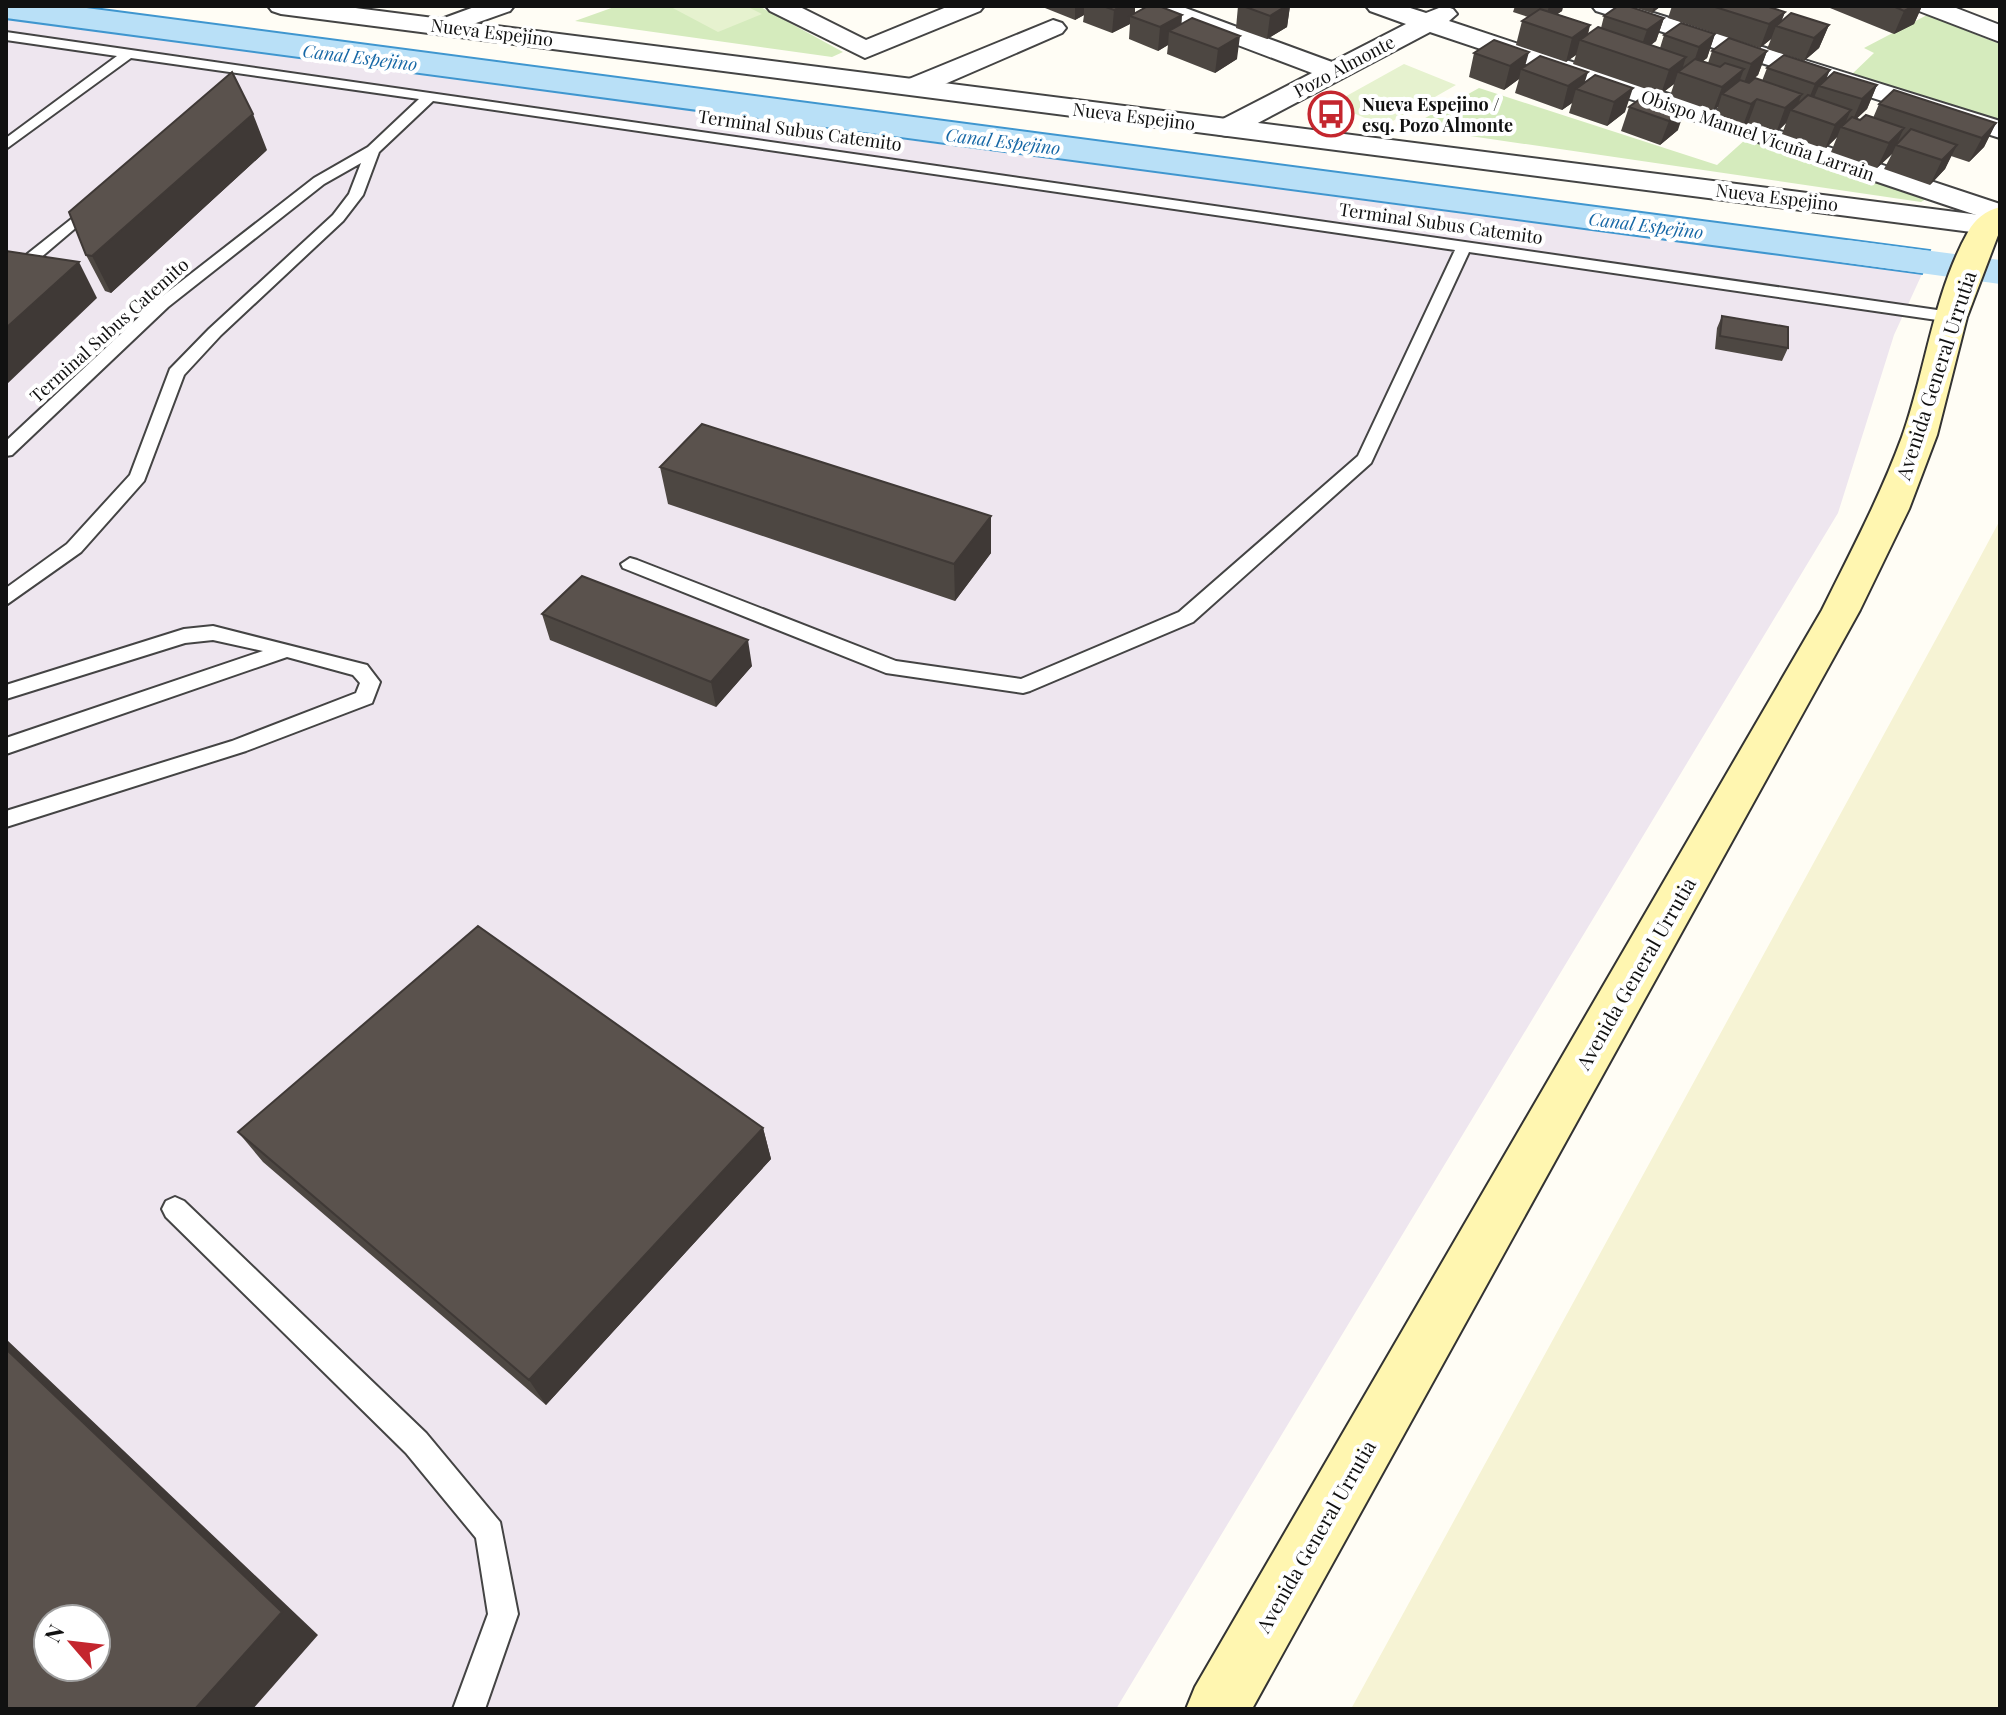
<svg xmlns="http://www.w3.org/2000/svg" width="2006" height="1715" font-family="'Playfair Display',serif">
	<rect width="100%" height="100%" fill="#fffdf5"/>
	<path fill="#eee6ef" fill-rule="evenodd" d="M6,19L976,149L1256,183L1922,274L1894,335L1838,513L1116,1709H6ZM48,1619H96V1667H48Z"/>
	<path fill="#f6f3d4" d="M2000,520V1709H1351L1947,619Z"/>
	<path fill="#d5ebbd" d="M617,6H759L843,52L832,57L575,21Z
		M1927,15L2000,44V125L1849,77L1874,53L1864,48Z
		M1479,88L1717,165L1746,139L1931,196L1921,202L1409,127Z"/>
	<path fill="#e6f2cf" d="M669,6H746L762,14L718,32Z
		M1404,64L1456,85L1384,126L1332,104Z"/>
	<path fill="#b9e0f7" stroke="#3f96cf" stroke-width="2" d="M6,6H79L1930,250L1922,274C1283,187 644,105 6,19Z"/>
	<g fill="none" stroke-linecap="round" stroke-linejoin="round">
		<path fill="#b9e0f7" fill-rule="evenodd" d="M1848,240L2000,260V284L1834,261L1828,252L1834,243Z"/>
		<g stroke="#444" stroke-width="4">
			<path id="service" d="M6,32L1951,312L1959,317L1951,322L1469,252L1371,463L1193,622L1030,691L1023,693L886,673L623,568L621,564L630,558L637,560L896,661L1021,679L1179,612L1358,456L1455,250L433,101L379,152L363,195L343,221L221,335L184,375L144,481L81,552L6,605V588L67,544L130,475L170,369L209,329L333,215L349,194L361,163L324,184L168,307L12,455L6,456V441L156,301L314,178L368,147L419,99L131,58L6,149V138L117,56L6,40Z
				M94,201L99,202V208L12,282L6,284V271Z
				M213,626L367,665L380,682L372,703L246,751L6,827V811L232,741L356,693L360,683L353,675L287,657L6,754V738L263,651L213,640L185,643L6,699V685L184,629Z
				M175,1197L184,1201L426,1433L500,1522L518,1614L485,1709H453L488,1614L476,1538L406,1453L166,1217L162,1209L166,1201Z"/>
		</g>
		<g stroke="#444" stroke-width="4">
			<path id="minor" d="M477,6H514L510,11L445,34L436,31L432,26L436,21Z
				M766,6H798L866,40L949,6H984L980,11L865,58L770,11Z
				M1144,6H1180L1332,62L1406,24L1370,11L1366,6H1404L1426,13L1444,6L1453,9L1457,14L1449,21L2000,204V223L1430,32L1237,134L1227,136L1217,134L1213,128L1217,122L1312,73L1148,11Z
				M1592,6H1631L2000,121V138L1596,11Z
				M1915,6H1951L2000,25V42L1919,11Z
				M1053,20L1062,23L1066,28L1062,33L924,93H904L901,87L904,81Z"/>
		</g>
		<g stroke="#444" stroke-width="4">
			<path id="tertiary" d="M268,6H340L1987,216L1998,219L2000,228L1987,234L281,14L272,11Z"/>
		</g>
		<g stroke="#333" stroke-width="4">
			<path id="secondary" d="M2000,207V230L1967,317L1937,435L1909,509L1860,610L1252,1709H1186L1195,1687L1822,610C1850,553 1880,497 1902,437C1926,370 1933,295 1968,232C1975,219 1985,211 2000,207Z"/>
		</g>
		<use href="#service" fill="#fff" fill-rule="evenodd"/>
		<use href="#minor" fill="#fff" fill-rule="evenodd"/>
		<use href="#tertiary" fill="#fff" fill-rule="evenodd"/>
		<use href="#secondary" fill="#fff6b0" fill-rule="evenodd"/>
	</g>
	<path fill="#4d4742" d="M1040,6H1135V13L1182,24L1237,59L1215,73L1167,54L1168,45L1158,51L1129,39L1130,24L1112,33L1083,22L1084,15L1075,20Z
		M1238,6H1290L1287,27L1267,39L1236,28Z
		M1515,6H1563L1562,11L1557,14L1590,25L1588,35L1601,28L1604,16L1664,18L1656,41L1651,45L1660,48L1664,35L1715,34L1707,58L1703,61L1708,63L1712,51H1767L1758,75L1749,83L1762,81L1767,68L1877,85L1867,109L1856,119L1860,120L1873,118L1879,104L1996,123L1984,147L1969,162L1951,156L1945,169L1930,185L1884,169L1892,154L1877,168L1831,152L1837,137L1825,149L1782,134L1786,123L1776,133L1748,123L1742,128L1714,118L1718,107L1713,111L1670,96L1674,84L1661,94L1573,64L1576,55L1566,62L1516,45L1522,21L1528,17L1513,12Z
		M1631,6H1661L1652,13Z
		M1672,6H1766L1785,12L1781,22L1829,25L1819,48L1804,61L1767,49L1771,39L1760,48L1668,18Z
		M1825,6H1922L1914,24L1894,34Z
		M1474,53L1585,82L1595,75L1625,112L1607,126L1569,113L1572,103L1562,110L1515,93L1519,79L1504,90L1469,77Z
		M1648,93L1678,130L1660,145L1621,131L1629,107Z
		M267,150L111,293L105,291L86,255Z
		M1722,316L1788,348L1782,361L1715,349L1717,328Z
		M660,467L991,553L955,601L668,504Z
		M542,614L752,666L716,707L550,640Z
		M763,1128L771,1159L546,1405L263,1162L238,1132Z"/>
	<path fill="#3f3936" d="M1075,6H1084V15L1075,20Z
		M1121,6H1135V17L1130,16V24L1112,33L1114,10Z
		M1286,6H1290L1287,27L1267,39L1270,16Z
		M1549,6H1563L1562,11L1545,23Z
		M1654,6H1661L1652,13Z
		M1914,6H1922L1914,24L1894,34L1904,11Z
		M1785,12L1779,27L1776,26L1771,39L1760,48L1769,24Z
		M1182,15L1181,35L1169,31L1168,45L1158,51L1160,27Z
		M1664,18L1656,41L1639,53L1647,30Z
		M1590,25L1585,42L1580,40L1576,55L1566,62L1572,38Z
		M1829,25L1819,48L1804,61L1814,38Z
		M1715,34L1707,58L1691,70L1699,47Z
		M1240,36L1237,59L1215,73L1218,49Z
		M1767,51L1758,75L1742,88L1751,64Z
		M1529,52L1524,70L1521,69L1519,79L1504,90L1510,66Z
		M1686,57L1681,73L1678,72L1674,84L1661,94L1669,70Z
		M1744,69L1735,93L1722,94L1718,107L1713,111L1722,87Z
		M1830,70L1823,87L1819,86L1812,102L1805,108L1815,84Z
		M1588,72L1582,91L1576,89L1572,103L1562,110L1568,86Z
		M1877,85L1867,109L1851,124L1862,99Z
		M1633,88L1625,112L1607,126L1614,102Z
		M1802,94L1795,111L1791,110L1786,123L1776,133L1785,108Z
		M1757,99L1748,123L1742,128L1751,104Z
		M1686,106L1678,130L1660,145L1669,121Z
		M1851,110L1843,128L1841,127L1837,137L1825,149L1835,125Z
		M253,114L267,150L111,293L92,256Z
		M1996,123L1984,147L1969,162L1982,138Z
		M1904,128L1892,154L1877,168L1889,143Z
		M1957,145L1945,169L1930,185L1942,160Z
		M79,262L97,298L6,385V328Z
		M991,516V553L955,601L954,564Z
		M748,640L752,666L716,707L711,682Z
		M763,1128L771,1159L546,1405L529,1380Z
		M6,1339L318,1635L253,1709H195L6,1349Z"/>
	<path fill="#5a524d" stroke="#3f3936" stroke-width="2" fill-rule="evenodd" d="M1103,6H1121L1114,10Z
		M1148,6H1159L1182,15L1160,27L1130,16Z
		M1243,6H1286L1270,16Z
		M1618,6H1628L1664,18L1647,30L1604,16Z
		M1712,6H1766L1785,12L1769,24Z
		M1893,6H1914L1904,11Z
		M1540,9L1590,25L1572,38L1522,21Z
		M1791,13L1829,25L1814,38L1776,26Z
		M1192,18L1240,36L1218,49L1169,31Z
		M1681,23L1715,34L1699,47L1664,35Z
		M1598,27L1686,57L1669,70L1580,40Z
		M1729,38L1767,51L1751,64L1712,51Z
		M1494,40L1529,52L1510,66L1474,53Z
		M1784,55L1830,70L1815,84L1767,68Z
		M1540,56L1588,72L1568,86L1521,69Z
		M1695,59L1720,67L1725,63L1744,69L1722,87L1678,72Z
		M232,72L253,114L92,256L86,255L69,212Z
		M1834,72L1877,85L1862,99L1819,86Z
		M1595,75L1633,88L1614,102L1576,89Z
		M1755,78L1802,94L1785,108L1757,99L1751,104L1722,94L1740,80L1749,83Z
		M1894,90L1996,123L1982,138L1879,104Z
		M1648,93L1686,106L1669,121L1629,107Z
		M1808,95L1851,110L1835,125L1791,110Z
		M1866,115L1904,128L1889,143L1841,127L1852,117L1860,120Z
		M1911,129L1957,145L1942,160L1896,145Z
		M6,251L79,262L6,328Z
		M1722,316L1788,327V348L1720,336Z
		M702,424L991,516L954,564L660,467Z
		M582,576L748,640L711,682L542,614Z
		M478,926L763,1128L529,1380L238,1132Z
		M6,1349L282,1612L195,1709H6ZM48,1619H96V1667H48Z"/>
	<defs>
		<g id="bus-ring" transform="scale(2.3)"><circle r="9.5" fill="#fff" stroke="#c4262e" stroke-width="1.5"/><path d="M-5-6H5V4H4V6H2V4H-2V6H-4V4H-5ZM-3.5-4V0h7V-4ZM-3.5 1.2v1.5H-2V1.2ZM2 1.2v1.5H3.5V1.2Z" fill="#c4262e"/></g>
	</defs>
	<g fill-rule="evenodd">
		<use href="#bus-ring" x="1331" y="114"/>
	</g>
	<g text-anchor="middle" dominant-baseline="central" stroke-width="8" stroke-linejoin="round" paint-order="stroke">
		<g font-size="18" fill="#111" stroke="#fff">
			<text transform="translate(492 32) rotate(7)">Nueva Espejino</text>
			<text transform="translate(1344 66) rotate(-28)">Pozo Almonte</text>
			<text transform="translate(1134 116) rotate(7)">Nueva Espejino</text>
			<text transform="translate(800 130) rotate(8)">Terminal Subus Catemito</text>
			<text transform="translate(1758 135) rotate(19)">Obispo Manuel Vicuña Larrain</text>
			<text transform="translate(1777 197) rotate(7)">Nueva Espejino</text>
			<text transform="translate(1441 223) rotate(8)">Terminal Subus Catemito</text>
			<text transform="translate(109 330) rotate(-42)">Terminal Subus Catemito</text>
		</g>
		<g font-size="18" font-style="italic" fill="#1768a6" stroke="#fff">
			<text transform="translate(360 57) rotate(7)">Canal Espejino</text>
			<text transform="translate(1003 141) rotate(7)">Canal Espejino</text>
			<text transform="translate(1646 225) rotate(7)">Canal Espejino</text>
		</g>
		<g font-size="18" font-weight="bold" fill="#111" stroke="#fff" text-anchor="start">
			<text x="1362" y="104">Nueva Espejino /<tspan x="1362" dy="21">esq. Pozo Almonte</tspan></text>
		</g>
		<g font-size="20" fill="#111" stroke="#fff">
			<text transform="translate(1935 375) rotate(-72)">Avenida General Urrutia</text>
			<text transform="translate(1635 973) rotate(-60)">Avenida General Urrutia</text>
			<text transform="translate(1315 1536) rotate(-60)">Avenida General Urrutia</text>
		</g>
	</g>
	<rect width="2006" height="1715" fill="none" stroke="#111111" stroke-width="16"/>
	<g transform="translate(72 1643) rotate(298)"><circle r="38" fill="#ffffff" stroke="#a0a0a0" stroke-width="2"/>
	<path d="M0-6L14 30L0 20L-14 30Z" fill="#c4262e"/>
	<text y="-12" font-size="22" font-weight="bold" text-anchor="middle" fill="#111111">N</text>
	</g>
</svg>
